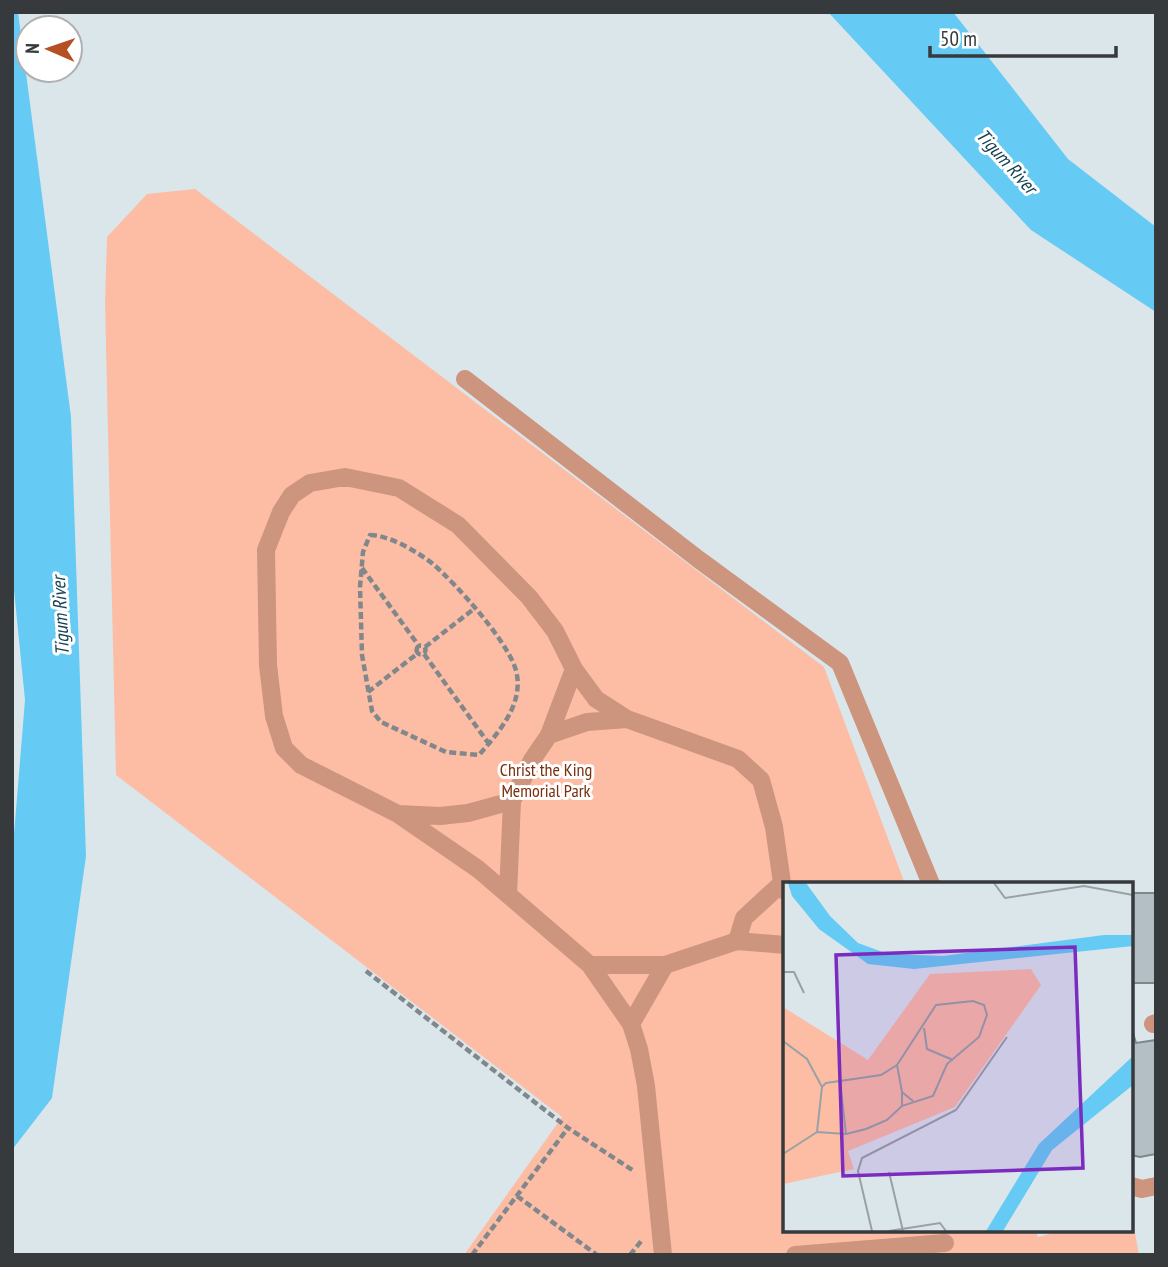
<svg xmlns="http://www.w3.org/2000/svg" width="1168" height="1267" font-family="'PT Sans Narrow',sans-serif">
	<rect width="100%" height="100%" fill="#dbe6eb"/>
	<path fill="#fdbda5" d="M195,189L824,667L905,884H785V1230H1035L1038,1237L1063,1230H1131V1211L1139,1255H464L562,1117L116,775L105,303L107,237L147,194Z"/>
	<path fill="#65caf4" d="M12,12H18L71,417L86,856L52,1098L12,1150V859L25,700L12,570Z
		M828,12H953L1068,159L1156,227V312L1031,230Z"/>
	<path fill="#b4bfc5" stroke="#7d888d" stroke-width="2" d="M1131,893H1156V983H1131Z
		M1131,1026L1136,1043L1156,1040V1154L1140,1157L1131,1155Z"/>
	<g fill="none" stroke-linecap="round" stroke-linejoin="round">
		<path stroke="#81888c" stroke-width="4.5" stroke-dasharray="7 3.5" stroke-linecap="butt" d="M370,535C389,535 418,552 433,564C455,583 513,646 517,675C522,706 499,732 479,755L446,752L381,722L372,711L362,655L360,587L363,552Z
			M362,568L419,646
			M416.5 650a4.5 4.5 0 1 1 9 0a4.5 4.5 0 1 1-9 0Z
			M425,647L475,608
			M424,654L489,744
			M368,692L418,653
			M366,971L568,1128L634,1171
			M517,1196L597,1255
			M472,1255L568,1128
			M630,1255L642,1240"/>
		<path stroke="#cd947e" stroke-width="18" d="M465,379L698,559L840,663L931,884
			M549,735L587,722L627,719
			M398,814L440,816L468,813L512,801L532,760L549,735L574,669
			M782,883L744,918L737,941L785,945
			M508,895L512,801
			M590,965H665L737,941
			M631,1024L665,965
			M1153,1024L1156,1023
			M1131,1186L1142,1189L1156,1186
			M663,1255L646,1086L639,1049L631,1024L590,965L478,869L398,814L301,765L284,748L274,716L268,665L266,550L281,512L292,495L310,483L345,477L399,488L458,525L529,597L555,631L574,669L596,699L627,719L738,759L761,780L774,827L782,883L785,891
			M795,1255L945,1243"/>
	</g>
	<g text-anchor="middle" dominant-baseline="central" stroke-width="6" stroke-linejoin="round" paint-order="stroke">
		<g font-size="18" fill="#7a2f0e" stroke="#fff">
			<text x="546" y="769">Christ the King<tspan x="546" dy="21">Memorial Park</tspan></text>
		</g>
		<g font-size="19" font-style="italic" fill="#154253" stroke="#fff">
			<text transform="translate(1007 161) rotate(48)">Tigum River</text>
			<text transform="translate(60 616) rotate(-93)">Tigum River</text>
		</g>
	</g>
	<g transform="translate(783 882)">
		<rect width="350" height="350" fill="#dbe6eb"/>
		<path d="M248,87L258,103L172,225L65,269L71,287L0,302V125L85,178L147,92Z" fill="#fdbda5"/>
		<path d="M5,1H23L47,34L75,61L105,72L160,74L321,53H350V64L131,87L85,82L36,47L9,14ZM350,174V203L269,268L220,349H203L256,262Z" fill="#65caf4"/>
		<path fill="none" stroke="#99a1a5" stroke-width="2" d="M211,1L222,16L301,4L350,13M0,90H11L21,111M141,146L144,167L170,178M0,159L24,177L39,205M114,183L119,210M57,199L98,193L114,183L153,123L190,119L201,123L204,133L196,155L164,182L150,214L119,224V210L130,219M63,252L57,199L43,201L39,205L34,250L63,252L83,247L104,238L119,224M0,272L34,250M106,290L120,349M89,349L75,289L79,276L173,228L224,155M106,349L157,341L163,349"/>
		<path fill="#7b2cbf" fill-opacity="0.15" stroke="#7b2cbf" stroke-width="3.5" d="M292,65L300,286L60,294L53,73Z"/>
		<rect width="350" height="350" fill="none" stroke="#363a3c" stroke-width="3.5"/>
	</g>
	<rect width="1168" height="1267" fill="none" stroke="#363a3c" stroke-width="28"/>
	<g transform="translate(49 49) rotate(272)"><circle r="33" fill="#ffffff" stroke="#afb0b1" stroke-width="2"/>
	<path d="M0-5L12 26L0 18L-12 26Z" fill="#b54f24"/>
	<text y="-10" font-size="19" font-weight="bold" text-anchor="middle" fill="#363a3c">N</text>
	</g>
	<path d="M930 46v10h186v-10" fill="none" stroke="#363a3c" stroke-width="3.5"/>
	<text x="940" y="46" font-size="21" fill="#363a3c" stroke="#ffffff" stroke-width="5" paint-order="stroke">50 m</text>
</svg>
